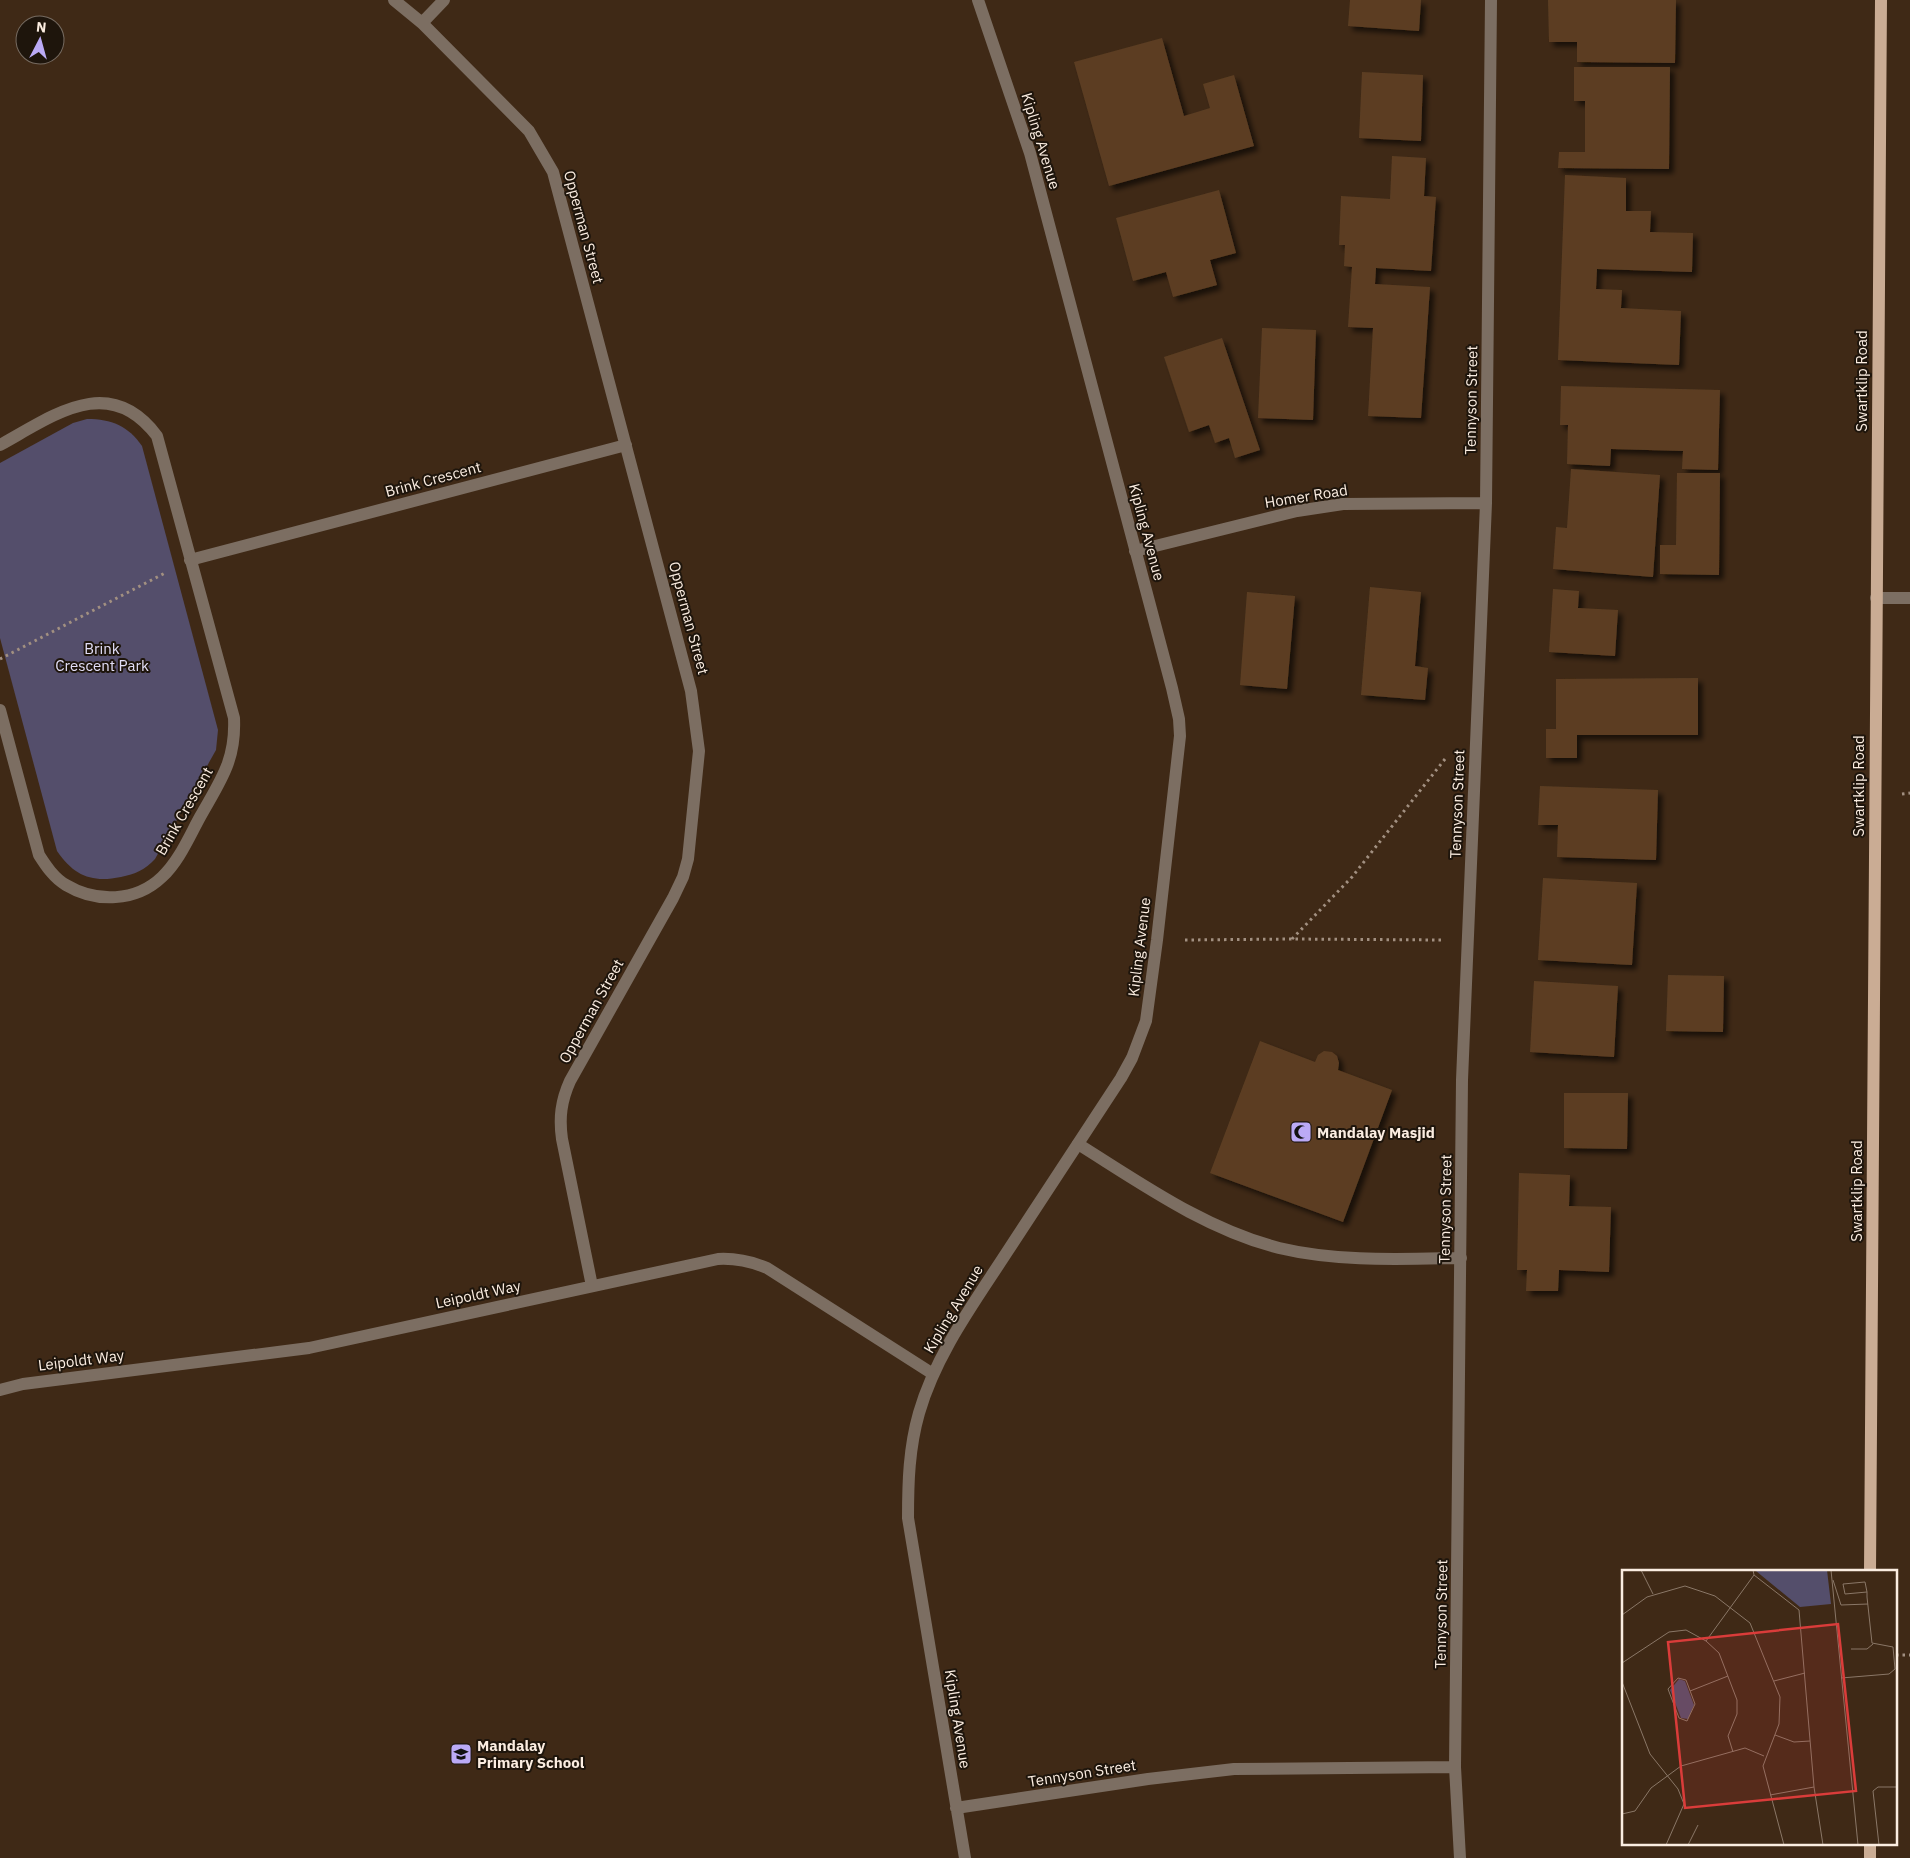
<svg xmlns="http://www.w3.org/2000/svg" width="1910" height="1858" font-family="'IBM Plex Sans',sans-serif">
	<defs>
		<filter id="shadow"><feDropShadow dx="4.5" dy="4.5" stdDeviation="2.5" flood-color="#0009"/></filter>
	</defs>
	<rect width="100%" height="100%" fill="#3f2916"/>
	<path fill="#544e6b" d="M87,419C112,419 128,426 142,446L218,730L216,750L155,859C145,870 135,874 121,877C92,883 74,876 57,851L0,638V463L73,423Z"/>
	<path fill="#5b3e23" filter="url(#shadow)" d="M1350,0H1421L1419,31L1348,26Z
		M1548,0H1676L1675,63L1577,62V42H1549Z
		M1162,38L1184,116L1210,108L1203,84L1234,75L1254,146L1109,186L1074,62Z
		M1574,67H1670L1669,169L1558,168L1559,152H1585V101H1574Z
		M1362,72L1423,75L1421,141L1359,138Z
		M1392,156L1426,158L1424,196L1436,197L1431,271L1376,268L1375,284L1430,287L1421,418L1368,416L1373,328L1348,327L1352,267L1344,266L1345,245H1339L1341,196L1390,199Z
		M1565,175L1626,178V211H1651L1650,232L1693,233L1692,272L1597,269L1596,289L1622,290L1621,308L1681,311L1679,365L1558,360Z
		M1219,190L1236,253L1210,260L1217,285L1173,297L1166,272L1133,281L1116,218Z
		M1262,328L1316,330L1313,420L1258,418Z
		M1222,338L1260,450L1235,458L1229,438L1215,443L1209,425L1189,432L1164,357Z
		M1561,386L1720,390L1718,470L1682,469L1683,451L1611,449L1610,466L1567,464L1568,425H1560Z
		M1571,469L1660,475L1653,577L1553,569L1556,527L1567,528Z
		M1677,473H1720L1719,575L1660,574V545H1676Z
		M1370,587L1421,592L1415,666L1428,668L1425,700L1361,695Z
		M1553,589L1579,591L1578,608L1618,610L1615,656L1549,652Z
		M1247,592L1295,596L1287,689L1240,685Z
		M1698,678V735H1577V758H1546V729H1556V679Z
		M1540,786L1658,790L1656,860L1557,857L1558,825H1538Z
		M1543,878L1637,883L1632,965L1538,960Z
		M1668,975L1724,976L1723,1032L1666,1031Z
		M1534,981L1618,986L1614,1057L1530,1052Z
		M1260,1041L1315,1062L1318,1055L1324,1051L1332,1052L1337,1056L1339,1063L1338,1070L1392,1090L1343,1222L1210,1173Z
		M1564,1093H1628L1627,1149L1564,1148Z
		M1519,1173L1570,1175L1569,1206L1611,1207L1609,1272L1559,1270L1558,1291H1526L1527,1270H1517Z"/>
	<g fill="none" stroke-linecap="round" stroke-linejoin="round">
		<path stroke="#a29081" stroke-width="3" stroke-dasharray="2.5 4" stroke-linecap="butt" d="M0,659L165,573
			M1902,794L1910,793
			M1292,939L1352,877L1445,759
			M1185,940L1292,939L1441,940
			M1896,1655H1910"/>
		<path stroke="#7c6e62" stroke-width="12" d="M1876,598H1910
			M1078,1144C1142,1184 1205,1229 1279,1248C1338,1262 1400,1259 1461,1258"/>
		<path stroke="#7c6e62" stroke-width="12" d="M394,0L422,23L529,131L553,172L691,691L699,751L688,859L683,877L673,898L570,1081C561,1101 559,1118 562,1139L592,1286
			M422,23L444,0
			M0,445C53,416 109,372 157,436L234,718C236,761 220,781 200,817C189,837 179,861 162,877C136,902 96,903 66,885C54,878 46,866 39,855L0,710
			M1135,551L1297,511L1343,504L1486,503
			M190,560L626,445
			M0,1390L23,1384L309,1348L718,1259C736,1258 750,1261 767,1268L933,1374
			M956,1808L1148,1779L1234,1769L1455,1767
			M965,1858L908,1518C908,1482 909,1448 919,1413C936,1354 974,1303 1007,1252C1045,1194 1083,1136 1121,1078L1132,1058L1146,1021L1157,940L1180,736L1179,719L1172,688L1030,153L978,0
			M1460,1858L1455,1767L1462,1080L1486,503L1491,0"/>
		<path stroke="#caac94" stroke-width="12" d="M1870,1572L1881,0
			M1870,1858V1844"/>
	</g>
	<defs>
		<g id="mosque-square" transform="scale(1.125)"><rect x="-9" y="-9" width="18" height="18" rx="4" fill="#bbaaf6" stroke="#1e150c"/><path d="M3.5-4.9A6 6 0 1 0 3.5 4.9A5 5 0 1 1 3.5-4.9Z" fill="#111"/></g>
		<g id="school-square" transform="scale(1.125)"><rect x="-9" y="-9" width="18" height="18" rx="4" fill="#bbaaf6" stroke="#1e150c"/><path d="M0-5L7-2L0 1L-7-2ZM-4 1L0 2.5L4 1V4Q0 6-4 4Z" fill="#111"/></g>
	</defs>
	<g fill-rule="evenodd">
		<use href="#mosque-square" x="1301" y="1132"/>
		<use href="#school-square" x="461" y="1754"/>
	</g>
	<g text-anchor="middle" dominant-baseline="central" stroke-width="4" stroke-linejoin="round" paint-order="stroke">
		<g font-size="15" fill="#fbede1" stroke="#1e150c">
			<text transform="translate(1041 141) rotate(73)">Kipling Avenue</text>
			<text transform="translate(584 227) rotate(75)">Opperman Street</text>
			<text transform="translate(1861 381) rotate(-90)">Swartklip Road</text>
			<text transform="translate(1471 400) rotate(-89)">Tennyson Street</text>
			<text transform="translate(433 479) rotate(-15)">Brink Crescent</text>
			<text transform="translate(1306 496) rotate(-9)">Homer Road</text>
			<text transform="translate(1147 532) rotate(75)">Kipling Avenue</text>
			<text transform="translate(689 618) rotate(75)">Opperman Street</text>
			<text transform="translate(1858 786) rotate(-90)">Swartklip Road</text>
			<text transform="translate(1457 804) rotate(-88)">Tennyson Street</text>
			<text transform="translate(184 811) rotate(-60)">Brink Crescent</text>
			<text transform="translate(1139 947) rotate(-83)">Kipling Avenue</text>
			<text transform="translate(591 1011) rotate(-61)">Opperman Street</text>
			<text transform="translate(1856 1191) rotate(-90)">Swartklip Road</text>
			<text transform="translate(1445 1209) rotate(-89)">Tennyson Street</text>
			<text transform="translate(478 1294) rotate(-12)">Leipoldt Way</text>
			<text transform="translate(953 1309) rotate(-59)">Kipling Avenue</text>
			<text transform="translate(81 1360) rotate(-7)">Leipoldt Way</text>
			<text transform="translate(1441 1614) rotate(-89)">Tennyson Street</text>
			<text transform="translate(958 1719) rotate(81)">Kipling Avenue</text>
			<text transform="translate(1082 1773) rotate(-9)">Tennyson Street</text>
		</g>
		<g font-size="15" fill="#e2def7" stroke="#1e150c">
			<text x="102" y="648">Brink<tspan x="102" dy="17">Crescent Park</tspan></text>
		</g>
		<g font-size="15" font-weight="bold" fill="#fbede1" stroke="#1e150c" text-anchor="start">
			<text x="1317" y="1132">Mandalay Masjid</text>
			<text x="477" y="1745">Mandalay<tspan x="477" dy="17">Primary School</tspan></text>
		</g>
	</g>
	<g transform="translate(1622 1570)">
		<rect width="275" height="275" fill="#3f2916"/>
		<path d="M205,0L209,34L178,37L134,1ZM57,109L63,111L72,135L66,149L59,148L48,120Z" fill="#544e6b"/>
		<path fill="none" stroke="#8a7767" stroke-width="1" d="M19,0L31,24M209,0L236,275M132,5L177,40L192,217L201,275M211,10L219,35L246,34M0,45L25,27L63,16L93,26L128,53L158,127L157,154L141,196L162,275M84,71L132,5L131,0M229,79H245L251,74M0,93L47,62L64,60L84,71L97,83L115,130V144L106,166L111,182M56,108L64,110L73,134L65,151L57,148L46,119ZM219,108L267,104L273,99L271,77L250,73L245,27V22L243,12L221,14L223,24L245,22M152,111L183,103M0,112L28,184L56,219L62,234L44,275M68,121L106,106M153,165L172,172L188,171M148,225L192,217M0,244L13,241L29,218L59,196L123,178L142,186M66,275L76,255M257,275L251,221L256,217H275"/>
		<path fill="#da3c3a" fill-opacity="0.15" stroke="#da3c3a" stroke-width="2.5" d="M216,54L234,221L63,238L46,72Z"/>
		<rect width="275" height="275" fill="none" stroke="#fbede1" stroke-width="2.5"/>
	</g>
	<g transform="translate(40 40) rotate(6)"><circle r="24" fill="#1e150c" stroke="#766b61"/>
	<path d="M0-4L9 19L0 12L-9 19Z" fill="#bbaaf6"/>
	<text y="-8" font-size="14" font-weight="bold" text-anchor="middle" fill="#fbede1">N</text>
	</g>
</svg>
